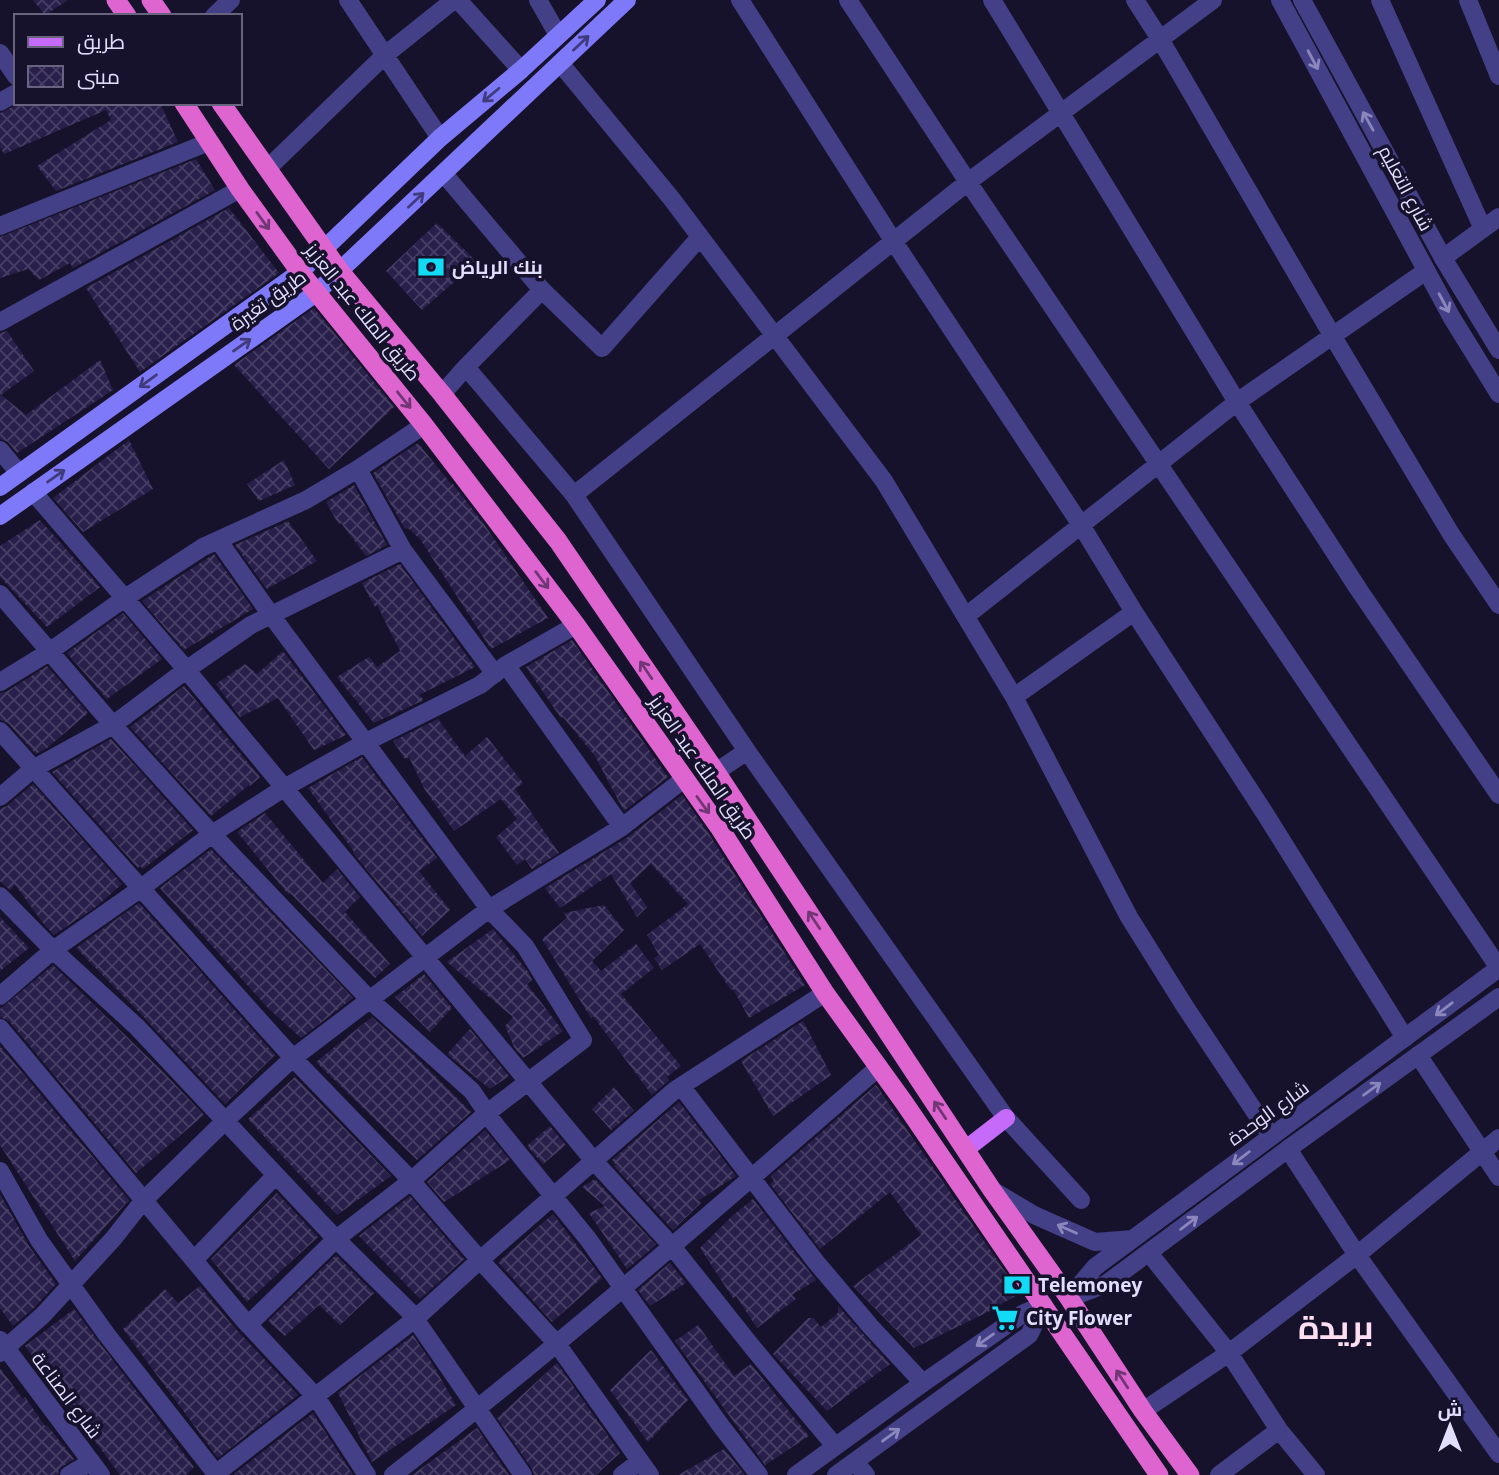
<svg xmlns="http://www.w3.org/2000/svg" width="1499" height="1475" font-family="'Open Sans',Cairo,sans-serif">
	<defs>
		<pattern id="building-cross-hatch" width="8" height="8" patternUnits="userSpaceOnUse" patternTransform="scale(1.75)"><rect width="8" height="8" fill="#291f4b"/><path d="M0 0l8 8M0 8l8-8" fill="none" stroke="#483f66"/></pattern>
	</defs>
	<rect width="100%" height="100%" fill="#17122b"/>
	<path fill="url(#building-cross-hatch)" d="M33,0H68L45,15Z
		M21,103H160L178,142L56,191L37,166L111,120L106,110L4,154L0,147V113Z
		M196,159L215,190L73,268L70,263L39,280L28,269L0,278V237Z
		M229,208L279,273L140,372L86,288Z
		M437,223L477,262L422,310L386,271Z
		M314,308L394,407L329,469L234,365Z
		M7,331L34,371L1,395L26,415L100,360L113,390L17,453L8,442L0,439V333Z
		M129,440L153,489L83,532L53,498Z
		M418,443L451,484L452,483L484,524L548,618L491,649L420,539L408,528L405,529L373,473Z
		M284,460L295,485L259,501L247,484Z
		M354,485L387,545L366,556L341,523L339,525L326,502Z
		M40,520L100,587L47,627L0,577V546Z
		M288,521L317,561L267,589L235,545Z
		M214,554L253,609L184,650L142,601Z
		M400,564L475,667L419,695L424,700L374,723L337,677L369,657L377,667L400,651L377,605L375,607L362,583Z
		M123,613L162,659L107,699L67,653Z
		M572,640L668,777L624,811L595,756L563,717L561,718L526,667Z
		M283,651L346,735L314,750L278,698L240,717L216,684L245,664L257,674Z
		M47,666L88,713L47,748L36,754L8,723L0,720V693L6,692Z
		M184,686L260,777L250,786L249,785L211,816L130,727Z
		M438,719L465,756L487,737L523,783L515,789L559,853L532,869L525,859L517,865L496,837L517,819L501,799L454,831L425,790L409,757L405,759L393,741Z
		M111,739L193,830L143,869L140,866L138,868L52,772Z
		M362,757L437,858L419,871L450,910L422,936L353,853L354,852L308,788Z
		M33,784L122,884L97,906L54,935L43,923L15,885L10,890L0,881V809L7,806Z
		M682,795L709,834L805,985L749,1018L733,989L731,990L700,944L662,970L654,958L659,955L647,935L688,904L651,864L630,883L647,907L637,917L611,874L560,908L545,888L628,837Z
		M265,813L323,883L337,869L360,897L345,912L390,964L375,978L290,893L288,894L237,832Z
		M211,849L353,998L301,1038L268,1008L160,888Z
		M139,903L275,1055L225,1104L138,1011L76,948Z
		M604,905L624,930L592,961L601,971L636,944L654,968L621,994L681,1066L667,1077L669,1080L652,1095L593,1016L591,1018L542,939L567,918L564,913Z
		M0,917L29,948L0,971Z
		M493,929L529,973L532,980L527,984L563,1031L523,1058L514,1047L505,1026L513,1017L447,962Z
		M53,965L163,1072L204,1115L136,1173L9,1021L0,1017V1009Z
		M424,974L452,1008L430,1032L395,997Z
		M372,1017L411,1052L471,1112L417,1160L316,1062Z
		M803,1021L831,1075L773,1116L741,1061Z
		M470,1029L509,1076L490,1089L447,1054Z
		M0,1046L129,1200L75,1261L0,1145Z
		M295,1077L391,1176L337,1215L248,1119Z
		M876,1085L1020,1293L990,1311L914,1348L853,1286L921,1235L890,1192L820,1249L770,1184L774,1181L771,1176Z
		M614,1087L634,1111L611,1130L592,1109Z
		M679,1102L736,1176L699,1200L701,1203L673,1230L614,1166L616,1165L612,1160Z
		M550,1126L566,1145L543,1164L527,1146Z
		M485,1130L510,1160L444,1202L427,1182Z
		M595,1179L656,1245L627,1269L589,1213L605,1206L582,1187Z
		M277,1193L318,1237L247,1302L211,1259Z
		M0,1194L29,1246L56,1284L35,1307L13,1326L0,1308Z
		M410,1196L464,1259L420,1299L359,1236Z
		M753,1199L816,1280L792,1295L796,1299L757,1328L736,1296L733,1298L700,1248L731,1217Z
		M553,1214L602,1278L552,1322L498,1262Z
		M336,1255L374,1293L340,1325L319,1305L285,1336L268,1321Z
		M670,1263L686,1283L650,1306L638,1290Z
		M200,1286L233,1326L298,1395L218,1458L123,1329L165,1289L178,1303Z
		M838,1306L890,1364L827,1411L773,1354L808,1318H813L821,1327L838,1313Z
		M74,1309L194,1467L186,1475H120L25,1346Z
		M698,1325L734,1376L751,1364L809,1436L765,1465L675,1341Z
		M413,1335L430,1360L456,1405L372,1462L338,1393Z
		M651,1350L688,1400L648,1442L610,1390Z
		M557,1363L620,1453L596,1475H534L532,1469L497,1418Z
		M0,1368L23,1399L25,1397L45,1426L47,1425L74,1459L63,1466L59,1470L58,1475H0Z
		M313,1413L353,1475H235L234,1474Z
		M477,1428L509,1475H412Z
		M724,1449L745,1475H678Z"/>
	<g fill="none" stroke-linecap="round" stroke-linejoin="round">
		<path stroke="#434087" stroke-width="18" d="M348,0L440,138
			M458,0L521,70
			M538,0L558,35
			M740,0L894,242L1081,525L1134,612L1264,812L1405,1038
			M848,0L968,182L1499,968
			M992,0L1237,402L1359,590L1499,795
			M1135,0L1160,39L1332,335L1451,534L1499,605
			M1380,0L1483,229
			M1468,0L1499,76
			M214,16L231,0
			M0,53L16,76
			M560,63L671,198L884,481L1014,697L1129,917L1184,1005L1271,1136
			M0,102L16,93
			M267,169L385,55L454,0
			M444,174L542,290L602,348L700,237
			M0,226L209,142
			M1443,258L1499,217
			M0,322L240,189
			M466,367L574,495L747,751L1006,1118L1081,1200
			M442,394L466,367L542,290
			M0,450L19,473
			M358,469L403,550L495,674
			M33,492L179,661L594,1161L671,1245L753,1348L835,1446
			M574,495L968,182L1213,0
			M218,540L271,615L489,909L525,946L583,1040L487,1113L411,1181L336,1239L248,1325
			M0,594L113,725L212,834L370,1000L472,1091L493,1122L588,1239L721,1426L759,1475
			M966,616L1237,402L1426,271
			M506,665L622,827
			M0,682L49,652L125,598L203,547L306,500L358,469L424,425
			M1014,697L1134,612
			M0,731L293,1058L406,1175L480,1260L557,1344L650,1475
			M716,772L747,751
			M0,797L33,769L113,725L186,670L251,625L403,550
			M0,896L53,950L137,1027L336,1239L411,1313L523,1475
			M0,996L53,950L140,889L212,834L284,788L366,742L480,685L506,665L576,625
			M0,1028L243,1319L316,1397L367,1475
			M1418,1055L1499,1177
			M681,1086L816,1262L871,1327L923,1383
			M1288,1149L1357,1255L1499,1454
			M0,1171L39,1240L107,1335L217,1475
			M1149,1253L1229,1353L1279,1430L1316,1475
			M194,1260L276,1175
			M0,1353L43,1315L113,1239L143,1201L226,1120L293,1058L489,909L622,827L684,779
			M1143,1411L1229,1353L1357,1255L1499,1138
			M855,1462L866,1475
			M69,1475L91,1462
			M214,1475L415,1319L480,1260L675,1090L825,993
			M393,1475C560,1346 719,1206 879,1067
			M622,1475L640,1461
			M1219,1475L1279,1430"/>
		<path stroke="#434087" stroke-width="18" d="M1280,0L1452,318L1499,394
			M1302,0L1443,258L1499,350
			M992,1190L1034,1215L1095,1242L1133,1239
			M1073,1297L1106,1284L1288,1149L1499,997
			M1069,1298L1095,1267L1499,968
			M0,1340L101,1475
			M796,1475L923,1383L1024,1313L1044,1305
			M836,1475L1029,1335L1044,1305"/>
		<path stroke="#7e79f9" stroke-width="18" d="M0,487L300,272L440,138L521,70L597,0
			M0,516L316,293L627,0"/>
		<path stroke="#c56af9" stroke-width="18" d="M966,1149L1006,1118"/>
		<path stroke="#de64d0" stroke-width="19" d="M116,0L127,16
			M151,0L162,16
			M184,103L240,189L300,272L424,425L576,625L719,827L825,993L903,1101L1159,1475
			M221,103L339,270L442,394L558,541L716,772L992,1190L1069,1298L1143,1411L1190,1475"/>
	</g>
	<defs><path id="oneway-shaft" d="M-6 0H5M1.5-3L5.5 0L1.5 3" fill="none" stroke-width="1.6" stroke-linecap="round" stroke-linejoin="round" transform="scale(1.75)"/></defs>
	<g stroke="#403b7d">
		<use href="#oneway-shaft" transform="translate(581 43) rotate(-43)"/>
		<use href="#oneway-shaft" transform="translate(491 95) rotate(140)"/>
		<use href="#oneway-shaft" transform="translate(416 200) rotate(-43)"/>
		<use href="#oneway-shaft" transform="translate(242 345) rotate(-35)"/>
		<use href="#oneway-shaft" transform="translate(148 381) rotate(144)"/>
		<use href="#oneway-shaft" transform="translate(56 476) rotate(-35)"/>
	</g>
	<g stroke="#8b87bd">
		<use href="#oneway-shaft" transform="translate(1313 60) rotate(62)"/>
		<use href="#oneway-shaft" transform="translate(1368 121) rotate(-119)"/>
		<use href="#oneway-shaft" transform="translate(1444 303) rotate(62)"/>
		<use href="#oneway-shaft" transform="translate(1444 1009) rotate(143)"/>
		<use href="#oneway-shaft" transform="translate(1372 1089) rotate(-36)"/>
		<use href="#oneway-shaft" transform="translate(1241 1158) rotate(143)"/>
		<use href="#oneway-shaft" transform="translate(1189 1223) rotate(-37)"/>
		<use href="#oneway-shaft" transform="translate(1067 1229) rotate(-156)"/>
		<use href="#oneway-shaft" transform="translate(985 1340) rotate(145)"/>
		<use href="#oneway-shaft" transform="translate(891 1435) rotate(-36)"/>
	</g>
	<g stroke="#713775">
		<use href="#oneway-shaft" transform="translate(263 221) rotate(54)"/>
		<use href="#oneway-shaft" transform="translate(404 400) rotate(51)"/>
		<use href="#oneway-shaft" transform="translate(542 580) rotate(53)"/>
		<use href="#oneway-shaft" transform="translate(646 670) rotate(-124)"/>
		<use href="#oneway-shaft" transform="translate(703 805) rotate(54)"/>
		<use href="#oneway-shaft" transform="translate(814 920) rotate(-124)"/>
		<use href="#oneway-shaft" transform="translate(940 1110) rotate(-124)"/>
		<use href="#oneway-shaft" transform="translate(1122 1379) rotate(-123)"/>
	</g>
	<defs>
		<g id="bank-bare" transform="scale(2.1)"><path d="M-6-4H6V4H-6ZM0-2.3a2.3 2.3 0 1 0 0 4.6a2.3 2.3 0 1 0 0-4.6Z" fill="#12dbf5" stroke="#17122b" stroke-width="2.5" paint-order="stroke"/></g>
		<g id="supermarket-bare" transform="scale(2.1)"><path d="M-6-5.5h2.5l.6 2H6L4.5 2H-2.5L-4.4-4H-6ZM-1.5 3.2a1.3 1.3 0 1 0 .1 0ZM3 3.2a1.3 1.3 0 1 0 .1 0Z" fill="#12dbf5" stroke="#17122b" stroke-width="2.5" paint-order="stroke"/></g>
	</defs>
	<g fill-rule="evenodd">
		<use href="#bank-bare" x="431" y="267"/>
		<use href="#bank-bare" x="1017" y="1285"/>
		<use href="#supermarket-bare" x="1005" y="1318"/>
	</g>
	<g text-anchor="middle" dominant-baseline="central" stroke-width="7" stroke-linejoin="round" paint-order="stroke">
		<g font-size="19" fill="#e2defe" stroke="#17122b">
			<text transform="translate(1406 188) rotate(62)">شارع التعليم</text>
			<text transform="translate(268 300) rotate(-36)">طريق تغيرة</text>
			<text transform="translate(363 312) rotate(51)">طريق الملك عبد العزيز</text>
			<text transform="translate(703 767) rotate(55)">طريق الملك عبد العزيز</text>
			<text transform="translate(1268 1113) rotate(-36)">شارع الوحدة</text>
			<text transform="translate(67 1395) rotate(53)">شارع الصناعة</text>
		</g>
		<g font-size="19" font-weight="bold" fill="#e2defe" stroke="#17122b" text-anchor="start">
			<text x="452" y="267">بنك الرياض</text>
			<text x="1038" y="1285">Telemoney</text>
			<text x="1026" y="1318">City Flower</text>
		</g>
		<g font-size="33" font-weight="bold" fill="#fedff2" stroke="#17122b">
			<text x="1336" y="1326">بريدة</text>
		</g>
	</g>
	<rect x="14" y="14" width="228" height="91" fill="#17122b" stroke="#68647f" stroke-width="2"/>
	<rect x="28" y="37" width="35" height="10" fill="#c56af9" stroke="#68647f" stroke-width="2"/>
	<text x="77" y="49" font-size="21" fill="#e2defe">طريق</text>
	<rect x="28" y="66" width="35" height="21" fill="url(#building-cross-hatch)" stroke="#68647f" stroke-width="2"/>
	<text x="77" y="84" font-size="21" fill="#e2defe">مبنى</text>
	<g transform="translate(1450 1426)" stroke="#17122b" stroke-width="5" paint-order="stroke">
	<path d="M0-5L12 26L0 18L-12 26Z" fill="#e2defe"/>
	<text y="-10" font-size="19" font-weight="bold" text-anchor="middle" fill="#e2defe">ش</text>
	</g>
</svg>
